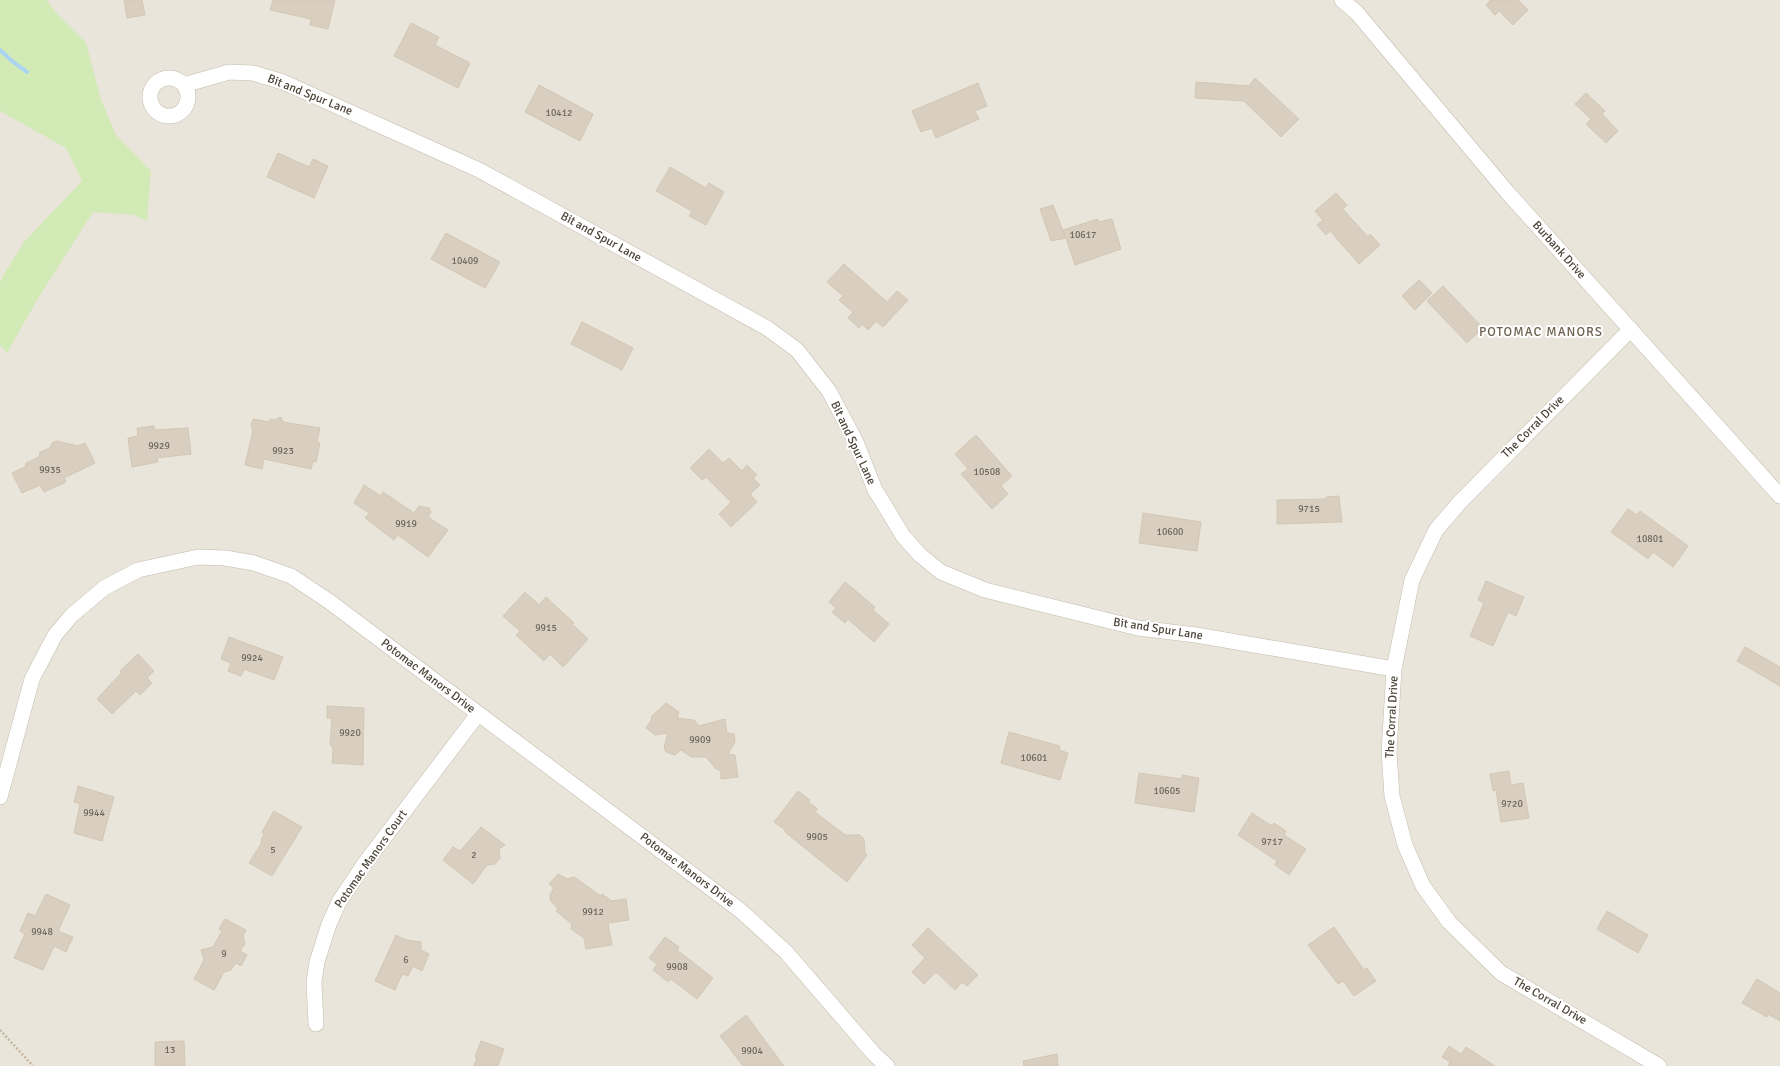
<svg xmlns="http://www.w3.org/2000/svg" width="1780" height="1066" font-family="Signika,sans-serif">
	<rect width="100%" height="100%" fill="#f6f3ec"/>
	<path fill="#eae5da" d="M0,0H1780V1066H0Z"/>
	<path fill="#d2eab5" d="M0,0H46L58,15L86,43L101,100L116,135L151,171L147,221L134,215L93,212L37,300L7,353L0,345V282L3,276L24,242L82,181L66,148L0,111Z"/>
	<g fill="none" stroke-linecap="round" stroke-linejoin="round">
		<path stroke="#a9d4f2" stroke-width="4" d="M0,50L12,61L27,72"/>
	</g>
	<path fill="#d8cfc1" stroke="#d3c7b4" d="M124,0H142L145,15L127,18Z
		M273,0H335L328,29L310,25L311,19L270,10Z
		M1489,0H1518L1528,10L1513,25L1499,11L1495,15L1486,5L1490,1Z
		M411,23L439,37L435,45L470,63L458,88L394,56Z
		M1255,78L1299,119L1281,137L1244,101L1195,98L1196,82L1249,86Z
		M978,83L987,106L975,111L979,119L936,138L932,128L921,132L912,111Z
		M539,85L593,114L580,141L525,112Z
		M1586,93L1605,111L1602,114L1618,131L1606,143L1586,124L1591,119L1575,104Z
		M278,153L309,167L313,159L328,166L314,198L267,177Z
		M670,167L706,188L709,183L724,192L706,225L689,216L692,211L656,191Z
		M1336,193L1347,205L1343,209L1368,237L1370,234L1380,245L1359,264L1330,231L1326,235L1317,225L1323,220L1315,211Z
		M1053,205L1065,236L1063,230L1098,219V222L1112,219L1121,249L1075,265L1066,238L1051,241L1040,209Z
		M446,233L500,262L485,288L431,259Z
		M844,264L887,302L897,291L908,300L883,327L876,321L868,330L862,324L859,328L848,318L853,312L839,300L843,296L827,282Z
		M1419,280L1432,293L1415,310L1402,296Z
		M1443,286L1483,328L1467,343L1427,301Z
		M582,322L633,348L622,370L571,344Z
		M281,417L283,422L320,428L317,442L320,443L316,462L313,461L311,469L264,459L262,469L245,465L253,430L251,426L253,419L270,422V419L274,420Z
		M154,426L155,430L188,428L191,454L157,458L158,462L132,467L128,438L138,436L137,428Z
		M976,435L1012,476L1001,486L1008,494L992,509L961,474L968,469L955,454Z
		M57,441L78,446L85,443L95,463L64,478L66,482L44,492L40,485L22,493L12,473L25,467L26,463L39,457L40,452L50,448L52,443Z
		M709,449L723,463L729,458L742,471L747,465L757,475L753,478L760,485L750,494L757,502L731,527L719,514L731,502L706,477L702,480L690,468Z
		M364,485L381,496L383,492L414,513L419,506L429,508L431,512L428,517L448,530L428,557L398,535L394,540L365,518L369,513L354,503Z
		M1339,496L1342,522L1277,524V500L1327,499L1326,497Z
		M1628,509L1637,515L1640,511L1688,546L1673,567L1653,552L1648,559L1611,532Z
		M1143,513L1201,522L1197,551L1139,543Z
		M1486,581L1524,597L1516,616L1508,612L1493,646L1470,636L1484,603L1478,600Z
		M845,582L875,607L873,610L889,624L874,642L848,619L845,623L832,612L836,608L829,602Z
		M525,592L539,605L546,597L574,623L572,624L588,639L563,667L550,654L544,661L516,635L520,631L503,616Z
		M229,637L283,657L274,680L244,669L241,676L228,671L231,663L221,659Z
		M1745,647L1780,667V686L1737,661Z
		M138,654L154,671L147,678L152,683L140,695L136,691L112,714L97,699L122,672L120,671Z
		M666,703L679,712L677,718L694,720L699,726L725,719L727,733L734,734L735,742L728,754L735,755L738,777L721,779V771L716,769L706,757H691L681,750L675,755L666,752L664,747L668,733L655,735L646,728L652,719L651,717Z
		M327,706L364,708L363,765L332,763L333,749L330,744L332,718H327Z
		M1009,732L1060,746L1059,750L1068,753L1060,780L1001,763Z
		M1509,771L1511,785L1523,783L1529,818L1501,822L1496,790L1493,791L1490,774Z
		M1139,773L1182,779V775L1199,778L1194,812L1135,803Z
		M78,786L114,797L102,841L74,833L80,804L74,802Z
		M798,791L810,800L808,802L818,809L815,812L845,835H860L864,839L865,853L867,855L847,882L785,832V830L774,822Z
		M274,811L302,827L272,876L249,863L262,842L261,840L264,834L262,832Z
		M1252,813L1272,826L1274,823L1286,831L1284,835L1306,849L1289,875L1275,865L1277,861L1238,835Z
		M481,827L505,845L499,849L500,858L495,864L487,865L473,884L443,860L453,847L460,851Z
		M558,874L567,879L574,877L601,896L602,894L612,901L626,899L629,920L608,923L612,945L586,949L584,938L571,929L572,924L556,911L558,909L550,900V895L554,888L549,884Z
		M46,894L70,905L58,931L73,937L66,952L54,946L43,970L14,958L25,934L20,931L28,913L35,916Z
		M1607,911L1648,935L1638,953L1597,929Z
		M225,919L246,930L243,936L245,944L240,951L247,955L241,966L236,963L231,970L224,972L214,990L194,979L204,960L201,950L213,947L222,931L219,929Z
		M1334,927L1364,970L1367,968L1376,981L1354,996L1343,981L1338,984L1308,945Z
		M928,928L978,975L967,986L962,982L955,990L936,972L924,984L912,972L925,958L912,945Z
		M396,935L406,940L421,942V950L429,954L422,971L413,966L408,976L402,974L395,990L375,981Z
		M665,937L679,947L677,950L713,978L697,999L671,979L668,982L653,970L657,964L649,958Z
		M1757,979L1780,993V1021L1768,1014L1767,1017L1742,1003Z
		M746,1015L784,1066H743L720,1036Z
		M184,1041L185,1066H155V1042Z
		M481,1041L504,1049L498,1066H474L477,1057H475Z
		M1449,1046L1461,1054L1466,1047L1495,1066H1448L1450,1062L1442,1057Z
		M1057,1054L1058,1066H1024L1023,1061Z"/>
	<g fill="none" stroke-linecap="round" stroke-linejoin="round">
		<g stroke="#c2bbae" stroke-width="16">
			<path id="minor" d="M1342,0L1357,13L1508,193L1780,496
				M150 97a19 19 0 1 1 38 0a19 19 0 1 1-38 0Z
				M184,85L229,72L253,73L283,82L479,170L767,328L797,350L829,391L856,442L875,490L882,501L903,536L920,555L941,572L985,590L1138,628L1196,635L1394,669
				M1631,329L1460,502L1436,530L1412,580L1394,669L1389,752L1392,796L1405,845L1423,886L1449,922L1501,973L1659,1066
				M0,797L32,679L55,635L72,615L104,588L138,570L198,557L225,558L254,563L291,576L330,602L741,911L786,952L874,1054L887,1066
				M316,1024L314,982L317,962L329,924L339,902L365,863L478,714"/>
		</g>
		<path stroke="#c4b79f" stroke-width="2.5" stroke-dasharray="2 2" stroke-linecap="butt" d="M0,1030L33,1066"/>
		<use href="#minor" stroke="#fff" stroke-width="15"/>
	</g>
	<g text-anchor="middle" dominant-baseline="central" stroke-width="4" stroke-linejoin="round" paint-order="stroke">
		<g font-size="10" fill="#6e675b">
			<text x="559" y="113">10412</text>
			<text x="1083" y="235">10617</text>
			<text x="465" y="261">10409</text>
			<text x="159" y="446">9929</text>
			<text x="283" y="451">9923</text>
			<text x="50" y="470">9935</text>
			<text x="987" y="472">10508</text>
			<text x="1309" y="509">9715</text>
			<text x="406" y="524">9919</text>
			<text x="1170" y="532">10600</text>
			<text x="1650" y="539">10801</text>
			<text x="546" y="628">9915</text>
			<text x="252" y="658">9924</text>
			<text x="350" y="733">9920</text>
			<text x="700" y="740">9909</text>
			<text x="1034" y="758">10601</text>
			<text x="1167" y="791">10605</text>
			<text x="1512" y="804">9720</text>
			<text x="94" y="813">9944</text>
			<text x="817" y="837">9905</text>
			<text x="1272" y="842">9717</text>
			<text x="273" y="850">5</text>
			<text x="474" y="855">2</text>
			<text x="593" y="912">9912</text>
			<text x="42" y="932">9948</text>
			<text x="224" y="954">9</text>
			<text x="406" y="960">6</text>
			<text x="677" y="967">9908</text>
			<text x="170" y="1050">13</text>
			<text x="752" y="1051">9904</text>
		</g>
		<g font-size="12" fill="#4b4439" stroke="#fff">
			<text transform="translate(310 95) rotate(22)">Bit and Spur Lane</text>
			<text transform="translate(601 237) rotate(29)">Bit and Spur Lane</text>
			<text transform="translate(1559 250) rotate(48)">Burbank Drive</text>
			<text transform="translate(1533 427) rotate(-45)">The Corral Drive</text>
			<text transform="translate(853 443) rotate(65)">Bit and Spur Lane</text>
			<text transform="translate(1158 629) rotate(9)">Bit and Spur Lane</text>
			<text transform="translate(428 676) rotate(37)">Potomac Manors Drive</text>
			<text transform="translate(1392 717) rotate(-87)">The Corral Drive</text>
			<text transform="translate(371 859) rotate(-55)">Potomac Manors Court</text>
			<text transform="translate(687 870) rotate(37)">Potomac Manors Drive</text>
			<text transform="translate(1550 1001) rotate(30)">The Corral Drive</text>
		</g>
		<g font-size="13" letter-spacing="1" fill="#6e6250" stroke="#fff">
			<text x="1541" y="332">POTOMAC MANORS</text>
		</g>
	</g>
</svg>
